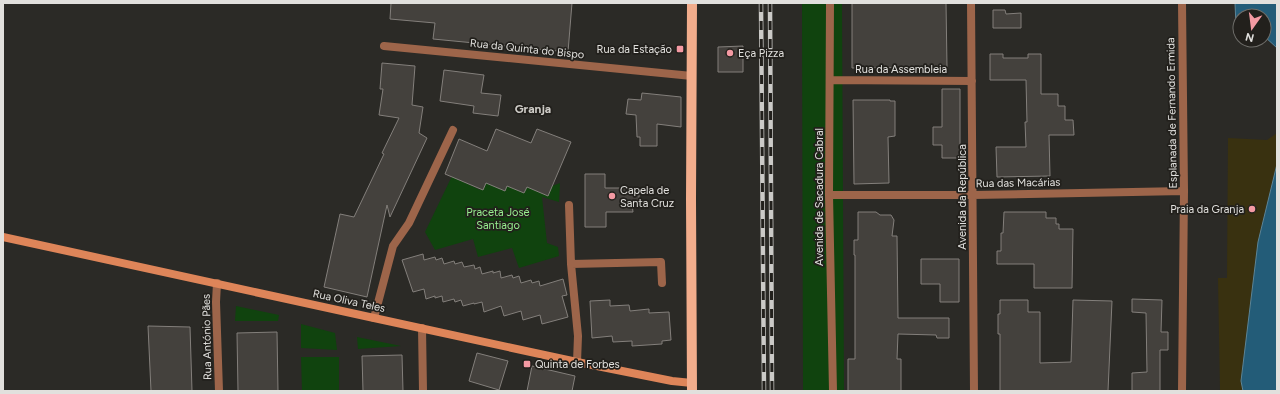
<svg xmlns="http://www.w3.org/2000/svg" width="1280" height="394" font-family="Figtree,sans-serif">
	<rect width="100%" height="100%" fill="#2b2a26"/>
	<path fill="#10430e" d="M802,3H842L844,391H803Z
		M452,176L480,190L486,178L506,182L526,184L547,188L560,183L559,202L542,197L547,243L558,247L559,256L519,268L512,248L478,257L473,239L435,250L425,232Z
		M236,306L279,315L278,321H235Z
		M301,324L335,333L337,350L301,348Z
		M357,337L401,346L358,349Z
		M301,357H339V391H302Z"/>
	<path fill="#393110" d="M1277,133V391H1220L1218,278H1227L1228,138L1267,140Z"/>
	<path fill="#235c78" stroke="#5c8496" d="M1235,3H1277V48L1264,36V16H1240V28L1236,26Z
		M1277,164V391H1243L1241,381L1258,242Z"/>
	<path fill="#44413d" stroke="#837f7b" d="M391,3H572L568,52L433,39L435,23L390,19Z
		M852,3H946L947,67L852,68Z
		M993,10H1005L1006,14L1021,13V28H993Z
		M743,46V72H718V47Z
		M990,54H1003V58H1028V54H1041V94H1058V106H1065V120H1073L1074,135H1049L1050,176L997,177L996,147H1026L1025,122H1027L1026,80H990Z
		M382,63L415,66L412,105L423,107L419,133L427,138L390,217L387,205L367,297L324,287L340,214L354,217L384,154L382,153L399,118L379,115L383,89H380Z
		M444,70L484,75L481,93L501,95L498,116L473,113L474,106L440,101Z
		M942,89H960V158H942V145H933V127H942Z
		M642,93L681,97V127L657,124V146H640V137H637L636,115L626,114L628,99L641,100Z
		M853,100H890V101H895V136L888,137L889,183L854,184Z
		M496,129L531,143L537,129L571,142L548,196L527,187L524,193L507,186L505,191L486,183L483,190L445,174L459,139L487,151Z
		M585,174H605V188H639V205H632L633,212H606V227H585Z
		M858,212H876L880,215H891L894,220L892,236H897L898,318H949V338H937L936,335L898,334L897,359H901V391H848V359H855V255H854V240H858Z
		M1004,212H1046V218H1056V224H1059V229H1073L1072,288H1034V264H997V251H1001V233H1003Z
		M423,254L424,260L435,257L436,260L442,258L444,264L454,261L455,264L462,262L464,267L474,265L475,269L480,267L482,274L493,271V273L500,271L501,278L512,275L513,278L519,276L521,283L531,280L532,283L539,281L540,286L563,279L567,295L562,296L568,317L542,324L540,315L523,320L521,311L504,316L501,306L484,312L482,302L474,304V303L463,306L461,300L455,302L454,299L443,302L442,296L435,298V296L426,299L424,289L413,292L402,260Z
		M921,259H959V302H940V284H921Z
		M1132,299L1162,300L1161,332H1168V350H1160V391H1132V373L1147,372L1146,313L1132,312Z
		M610,300V306L629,305L630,311L649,309V313L669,312L671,340L662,341V344L632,346V341L613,342L612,336L592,338L590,301Z
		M1000,300H1028V312H1040V363L1071,362L1073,300L1112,301L1108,391H1000V334H998V314H1000Z
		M148,326L190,327L192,391H151Z
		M277,332L278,391H238L237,333Z
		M477,353L508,361L499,390L469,381Z
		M402,355L403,391H363L362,356Z
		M532,366L575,376L572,391H527Z"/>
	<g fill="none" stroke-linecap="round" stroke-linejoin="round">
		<path stroke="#9d654a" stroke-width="8" d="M830,3L829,195L833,391
			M971,3L974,391
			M1182,3L1184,191L1182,391
			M384,46L692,76
			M830,80L972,81
			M829,195H973L1184,191
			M569,205L571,264L578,336L577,362
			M571,264L661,262L662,283
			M217,283L216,302L219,391
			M374,318L393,246L409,223L453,130
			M422,328L423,391"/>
		<path stroke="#de8559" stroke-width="8" d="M3,237L374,318L577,362L672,381L692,383"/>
		<path stroke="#f2ad8c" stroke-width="10" d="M692,3L691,199L692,391"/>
		<g stroke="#cbcac7" stroke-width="4.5">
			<path id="rail" d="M761,3L764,391
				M770,3L772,391"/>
		</g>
		<use href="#rail" stroke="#22201c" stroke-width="3" stroke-dasharray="9" stroke-linecap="butt"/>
	</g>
	<g fill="#f49aa3" stroke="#22201c" stroke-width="1.5">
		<rect x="676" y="45" width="8" height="8" rx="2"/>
		<circle cx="730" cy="53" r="4"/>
		<circle cx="612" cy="196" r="4"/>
		<circle cx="1252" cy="209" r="4"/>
		<rect x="523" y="360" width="8" height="8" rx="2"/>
	</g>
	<g text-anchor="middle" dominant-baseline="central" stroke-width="3.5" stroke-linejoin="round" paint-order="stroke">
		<g font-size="11" fill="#e1e0dd" stroke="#22201c">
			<text transform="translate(527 49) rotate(6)">Rua da Quinta do Bispo</text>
			<text x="901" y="69">Rua da Assembleia</text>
			<text transform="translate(1172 113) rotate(-91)">Esplanada de Fernando Ermida</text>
			<text transform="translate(1018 183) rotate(-1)">Rua das Macárias</text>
			<text transform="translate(819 197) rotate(-90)">Avenida de Sacadura Cabral</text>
			<text transform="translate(962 197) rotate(-90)">Avenida da República</text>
			<text transform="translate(349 301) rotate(12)">Rua Oliva Teles</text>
			<text transform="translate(207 337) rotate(-91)">Rua António Pães</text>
		</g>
		<g font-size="11" fill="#e1e0dd" stroke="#22201c" text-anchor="start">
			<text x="672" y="49" text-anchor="end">Rua da Estação</text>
			<text x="738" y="53">Eça Pizza</text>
			<text x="620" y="190">Capela de<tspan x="620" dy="13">Santa Cruz</tspan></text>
			<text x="1244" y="209" text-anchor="end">Praia da Granja</text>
			<text x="535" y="364">Quinta de Forbes</text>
		</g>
		<g font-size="11" fill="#98ef90" stroke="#22201c">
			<text x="498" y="212">Praceta José<tspan x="498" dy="13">Santiago</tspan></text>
		</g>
		<g font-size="12" font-weight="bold" fill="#cfcdc8" stroke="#22201c">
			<text x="533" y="109">Granja</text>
		</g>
	</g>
	<rect width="1280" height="394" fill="none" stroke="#e1e0dd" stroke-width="8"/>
	<g transform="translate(1252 28) rotate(194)"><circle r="19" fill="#22201c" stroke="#6e6d69"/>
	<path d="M0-3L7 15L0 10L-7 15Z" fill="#f49aa3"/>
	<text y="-6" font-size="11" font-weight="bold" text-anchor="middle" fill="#e1e0dd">N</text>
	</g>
</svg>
